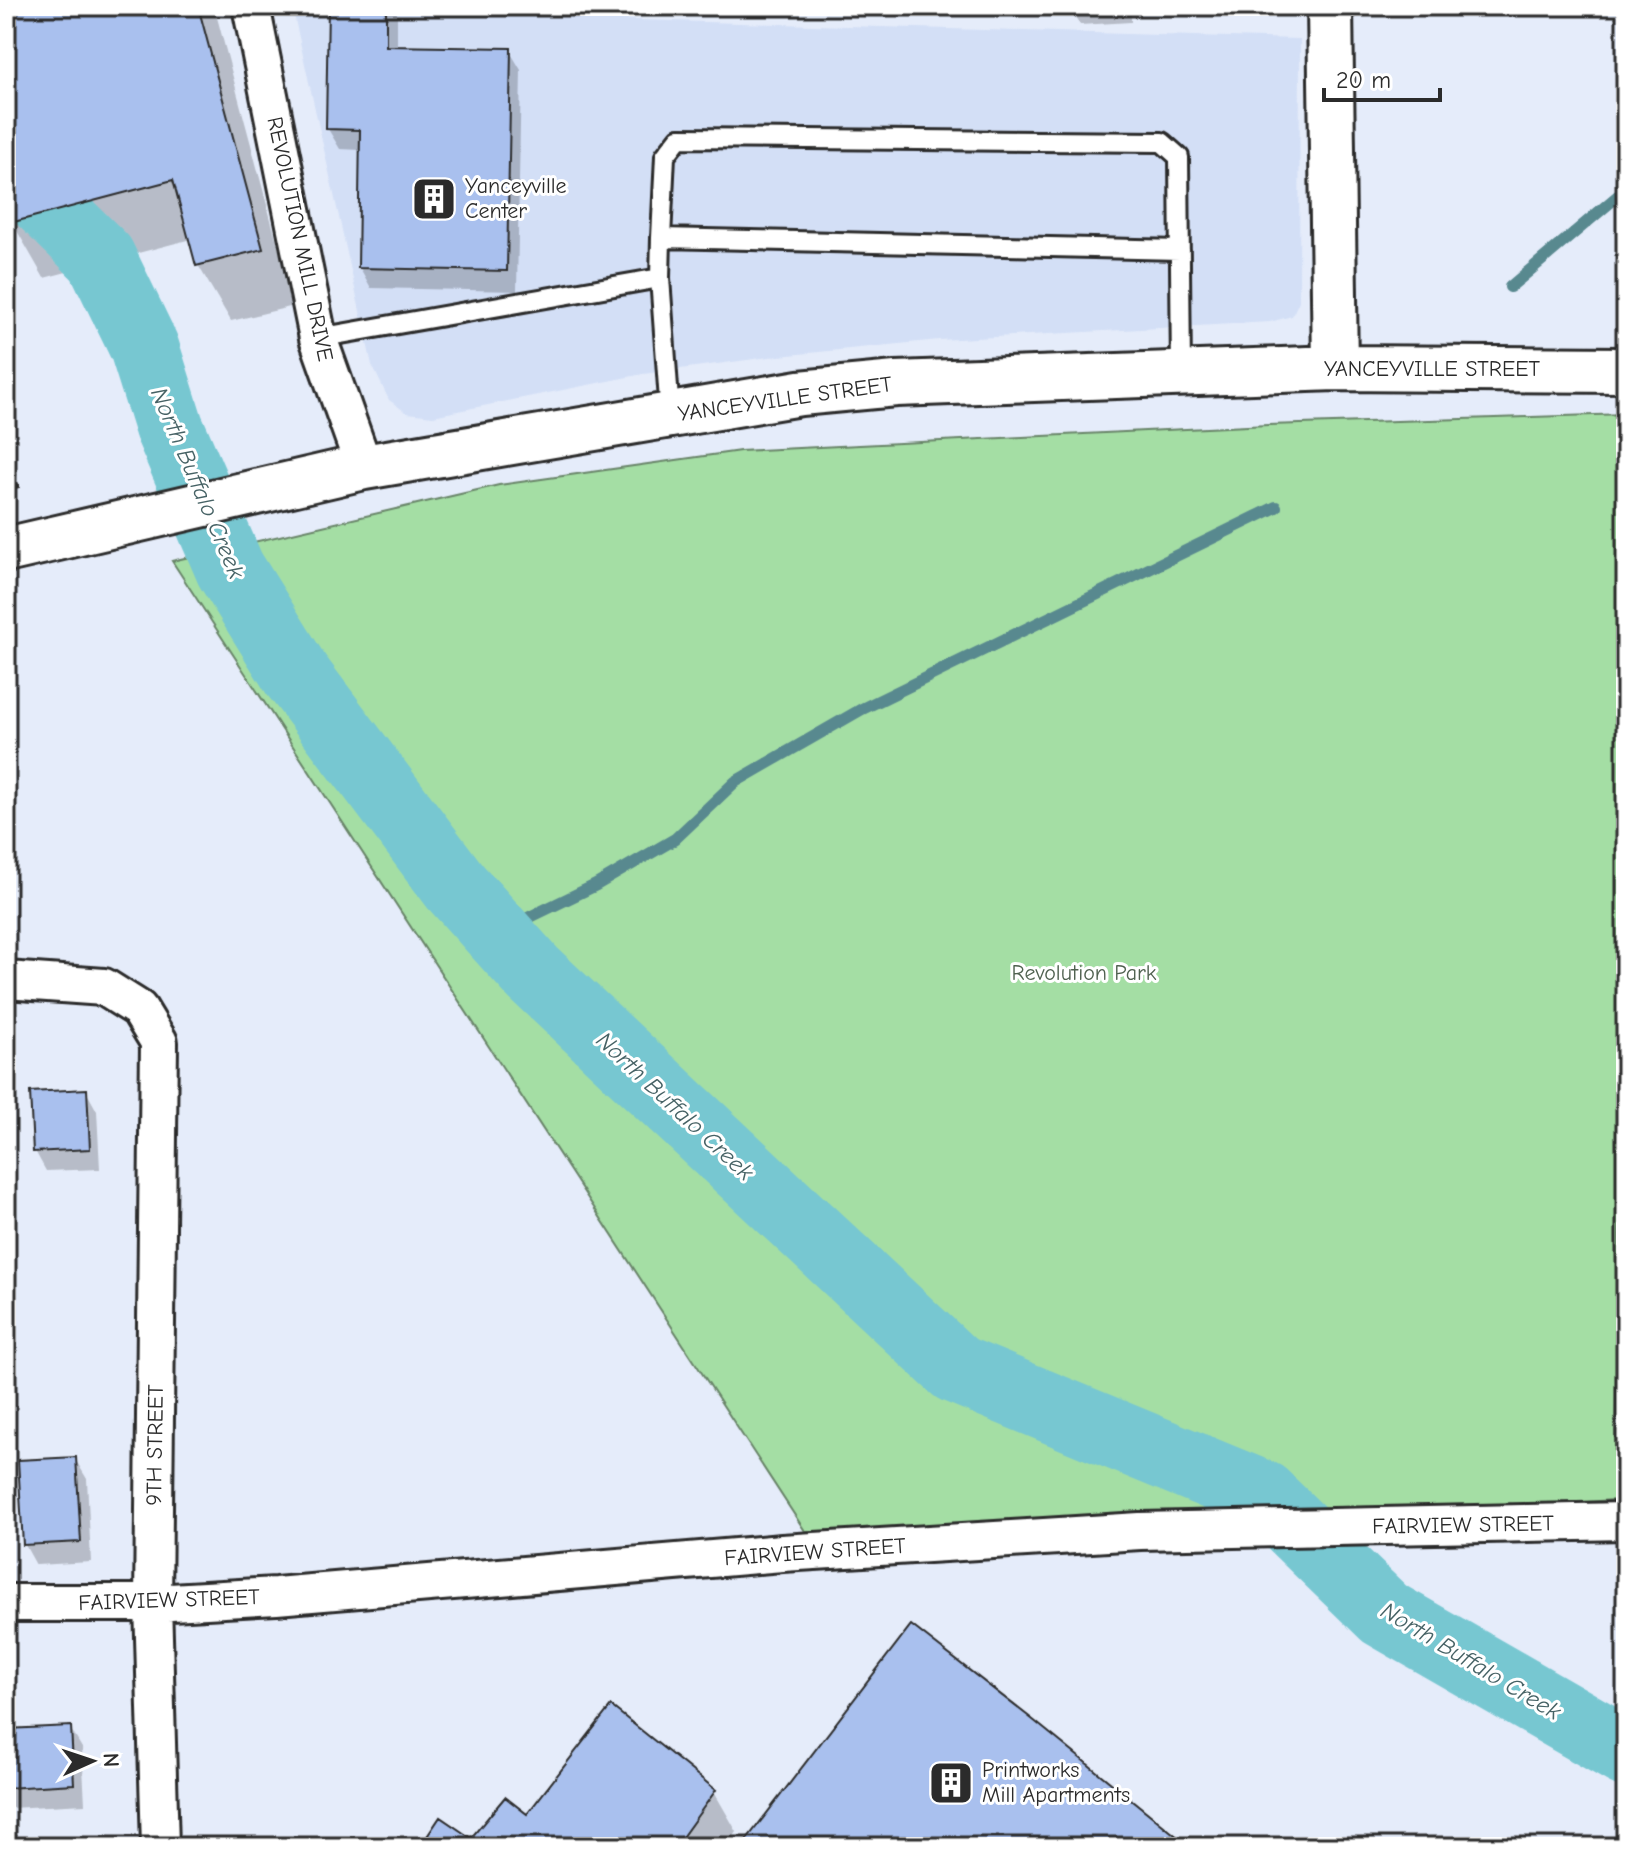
<svg xmlns="http://www.w3.org/2000/svg" width="1632" height="1853" font-family="'Comic Neue',sans-serif">
	<rect width="100%" height="100%" fill="#e5ecfa"/>
	<filter id="ink" filterUnits="userSpaceOnUse"><feTurbulence type="fractalNoise" baseFrequency=".0125" numOctaves="2"/><feDisplacementMap in="SourceGraphic" scale="16" xChannelSelector="R" yChannelSelector="G"/><feConvolveMatrix kernelMatrix="1 2 1 2 8 2 1 2 1" color-interpolation-filters="sRGB"/></filter>
	<g filter="url(#ink)">
		<path fill="#d3dff6" d="M292,6H602L603,19L1300,39L1299,301L1292,316L1270,322L939,340L769,357L643,374L433,416L407,413L389,400L372,365Z"/>
		<path fill="#a4dea4" stroke="#688468" stroke-width="2" d="M1626,414V863L1614,1500L1140,1531H805L172,561L499,485L740,451L1268,425Z"/>
		<path fill="#0003" d="M6,6H214L294,306L231,321L198,265L191,239L44,278L12,222L6,201Z
			M330,6H397V48L509,50L521,70L517,291L371,288L360,268L362,150L340,149L328,129Z
			M1069,6H1131V22L1080,25Z
			M86,1091L97,1111L100,1169L46,1171L35,1151Z
			M75,1459L87,1479L91,1562L36,1565L25,1545Z
			M70,1728L82,1748L85,1804L10,1808L6,1801V1731Z
			M714,1792L737,1832L726,1847H423L472,1841L528,1817Z"/>
		<g fill="none" stroke-linecap="round" stroke-linejoin="round">
			<path stroke="#59898f" stroke-width="12" d="M1510,287L1626,189
				M499,932L596,885L675,839L735,782L862,709L1276,507"/>
			<path stroke="#77c7d1" stroke-width="70" d="M6,175L32,190L101,258L144,347L169,427L230,569L296,675L455,886L533,973L956,1369L1262,1495L1385,1614L1626,1752"/>
		</g>
		<path fill="#a9c0ee" stroke="#2b2b2b" stroke-width="2" d="M6,6H198L263,249L196,266L173,180L10,223L6,209Z
			M328,6H386V46L511,48L507,271L358,268L360,130L326,129Z
			M87,1089L90,1149L33,1152L30,1092Z
			M76,1457L81,1542L23,1545L18,1460Z
			M911,1625L1032,1719L1190,1847H741Z
			M611,1706L716,1790L675,1847H420L440,1817L471,1838L505,1797L527,1814Z
			M71,1726L74,1784L6,1788V1729Z"/>
		<g fill="none" stroke-linecap="round" stroke-linejoin="round">
			<g stroke="#2b2b2b" stroke-width="24">
				<path id="lane" d="M661,238L1180,250
					M318,338L660,278
					M670,415L660,278L661,238L665,156L679,138L1162,142L1179,157L1181,374"/>
			</g>
			<g stroke="#2b2b2b" stroke-width="42">
				<path id="street" d="M251,6L318,338L364,467
					M6,980L104,987L139,1009L159,1042L153,1603L160,1847
					M6,1603H153L276,1596L782,1553L1140,1531L1626,1521"/>
			</g>
			<g stroke="#2b2b2b" stroke-width="50">
				<path id="secondary" d="M1330,6L1335,368
					M6,550L364,467L800,393L896,384L1335,368L1626,370"/>
			</g>
			<path stroke="#2b2b2b" stroke-width="5" stroke-dasharray="6 6" stroke-linecap="butt" d="M6,448L19,493"/>
			<use href="#lane" stroke="#fff" stroke-width="18"/>
			<use href="#street" stroke="#fff" stroke-width="36"/>
			<use href="#secondary" stroke="#fff" stroke-width="44"/>
		</g>
	</g>
	<defs>
		<g id="building-square" transform="scale(2.3)"><rect x="-9" y="-9" width="18" height="18" rx="4" fill="#2b2b2b" stroke="#fff"/><path d="M-4-6H4V6H1V3H-1V6H-4ZM-2.5-4.3h1.7v1.8h-1.7ZM.8-4.3h1.7v1.8H.8ZM-2.5-1h1.7V.8h-1.7ZM.8-1h1.7V.8H.8Z" fill="#fff"/></g>
	</defs>
	<g fill-rule="evenodd">
		<use href="#building-square" x="434" y="199"/>
		<use href="#building-square" x="951" y="1783"/>
	</g>
	<g text-anchor="middle" dominant-baseline="central" stroke-width="6" stroke-linejoin="round" paint-order="stroke">
		<g font-size="22" fill="#2b2b2b" stroke="#fff" text-anchor="start">
			<text x="465" y="186">Yanceyville<tspan x="465" dy="25">Center</tspan></text>
			<text x="982" y="1770">Printworks<tspan x="982" dy="25">Mill Apartments</tspan></text>
		</g>
		<g font-size="22" fill="#2b2b2b" stroke="#fff">
			<text transform="translate(300 239) rotate(78)">REVOLUTION MILL DRIVE</text>
			<text x="1432" y="369">YANCEYVILLE STREET</text>
			<text transform="translate(785 399) rotate(-8)">YANCEYVILLE STREET</text>
			<text transform="translate(155 1445) rotate(-89)">9TH STREET</text>
			<text transform="translate(1463 1525) rotate(-1)">FAIRVIEW STREET</text>
			<text transform="translate(815 1552) rotate(-4)">FAIRVIEW STREET</text>
			<text transform="translate(169 1600) rotate(-2)">FAIRVIEW STREET</text>
		</g>
		<g font-size="22" fill="#4f614f" stroke="#fff">
			<text x="1084" y="973">Revolution Park</text>
		</g>
		<g font-size="24" font-style="italic" fill="#466265" stroke="#fff">
			<text transform="translate(198 483) rotate(67)">North Buffalo Creek</text>
			<text transform="translate(675 1106) rotate(43)">North Buffalo Creek</text>
			<text transform="translate(1471 1661) rotate(31)">North Buffalo Creek</text>
		</g>
	</g>
	<rect width="1632" height="1853" fill="none" stroke="#fff" stroke-width="32"/>
	<rect x="16" y="16" width="1600" height="1821" fill="none" stroke="#2b2b2b" stroke-width="3" filter="url(#ink)"/>
	<g transform="translate(92 1761) rotate(87)" stroke="#ffffff" stroke-width="6" paint-order="stroke">
	<path d="M0-6L14 30L0 20L-14 30Z" fill="#2b2b2b"/>
	<text y="-12" font-size="22" font-weight="bold" text-anchor="middle" fill="#2b2b2b">N</text>
	</g>
	<path d="M1324 88v12h116v-12" fill="none" stroke="#2b2b2b" stroke-width="4"/>
	<text x="1336" y="88" font-size="24" fill="#2b2b2b" stroke="#ffffff" stroke-width="6" paint-order="stroke">20 m</text>
</svg>
